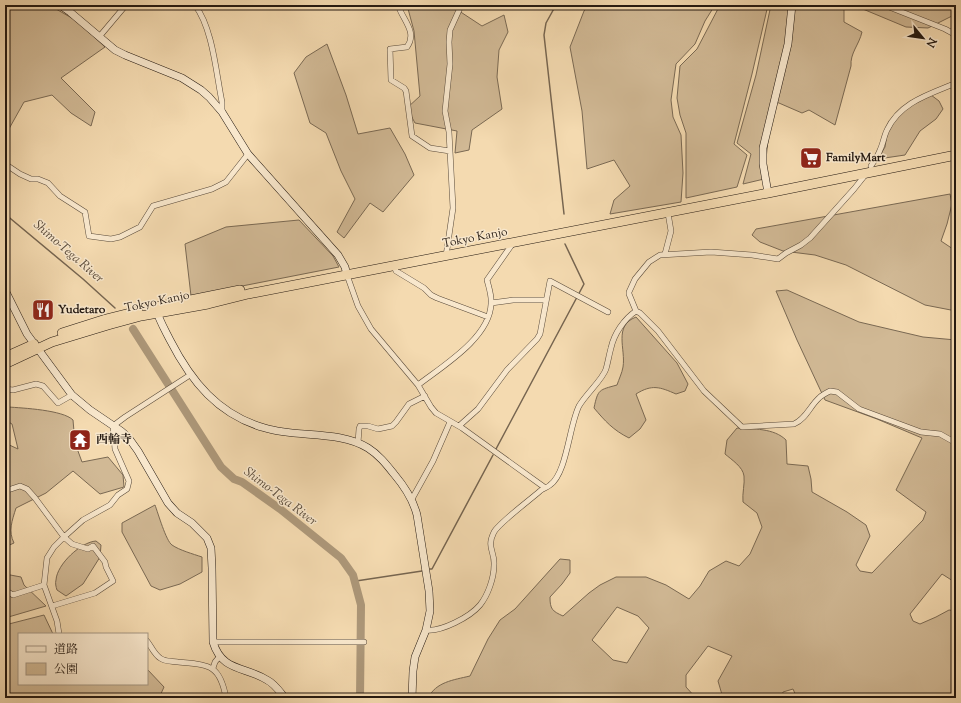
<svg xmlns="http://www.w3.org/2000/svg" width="961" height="703" font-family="'Sorts Mill Goudy','Noto Serif JP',serif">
	<rect width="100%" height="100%" fill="#f4dab0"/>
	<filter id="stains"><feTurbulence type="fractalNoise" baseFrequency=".005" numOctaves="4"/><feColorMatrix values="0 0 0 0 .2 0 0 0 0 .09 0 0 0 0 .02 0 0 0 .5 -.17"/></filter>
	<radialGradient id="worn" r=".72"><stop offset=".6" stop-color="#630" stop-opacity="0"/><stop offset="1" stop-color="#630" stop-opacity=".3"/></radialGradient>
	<path fill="#d1b995" stroke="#7a6953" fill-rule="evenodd" d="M5,5H49L77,21L105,47L61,78L95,112L91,126L71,113L52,95L24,102L5,136Z
		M407,5H450L482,26L504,15L508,32L499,50L497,77L502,109L472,130L469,150L455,153L457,131L415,123L407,108L420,96L414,31Z
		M589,5H715L705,21L695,44L676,64L671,100L673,117L681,135L683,173L681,202L610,214L614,200L630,186L614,160L587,169L582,111L570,47L584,11Z
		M720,5H768L752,74L734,144L747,155L737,187L686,198V133L680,115L677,98L680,66L697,49Z
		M771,5H844V22L862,32C859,45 850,53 851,66L835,125L809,110L802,113L772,100L764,179L743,184L751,154L737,143L756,75Z
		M859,5H956V14L928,28L906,27L858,7Z
		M327,44L346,95L358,134L390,128L405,154L414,175L383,212L370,203L344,238L337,232L355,199L341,171L326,133L310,123L294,73L306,57Z
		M931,95L939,101L943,109L936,119L920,131L905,155L878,159L885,147L887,134L897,117L912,105Z
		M950,194L952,204L947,224L941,241L956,251V311L925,305L846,265L815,255L783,251L760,242L752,235L756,229Z
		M299,220L333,256L339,267L191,296L185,244L226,227Z
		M787,290L859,322L923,337L956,340V581H953L942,574L910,614L913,621L920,624L936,617L949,610L956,611V698H797L793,689L783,692L781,698H723L718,681L732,656L708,646L686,675V687L696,698H428C436,682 453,680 470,676L488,639L500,620L515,609L560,559L570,560V573L562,584L550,597C550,609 552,611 563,616L589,593L600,585L616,577H646L666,585L689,599L700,586L709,571L726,561L739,566L750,554L762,527L757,513L743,502C742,494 745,483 744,476C743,467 732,460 725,454L727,440L737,428C753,429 774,428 786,440L787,464L808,466L811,479L812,492L847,512L866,525L870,536L856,565L860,571L872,573L923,520L926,512L896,490L922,438L877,419L825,400L797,340L776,291ZM617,607L638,616L649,628L627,663L613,660L592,640Z
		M636,317L677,363L688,384L685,391L676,394C660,387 652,384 636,394L646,420L640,429L629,438C613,430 605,421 594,408C598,389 599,390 617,385C619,379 622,373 623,367C626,349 613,326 636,317Z
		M8,407C23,408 63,410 73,420L75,443L82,462L108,457L123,475L124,487L100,494L73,471L46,493L16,508C12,521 8,531 14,543L5,547V443L18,449L12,424L5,420Z
		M155,505C158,513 166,541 172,545C179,550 193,554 202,557V572L180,584L160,590L151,586L122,532V523Z
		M96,541L101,545L100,557L83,584L66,596L57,590C56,587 55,583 56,580C57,564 81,542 96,541Z
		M5,574L21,577L24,585L46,606L5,618Z
		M44,615L53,634H19V684H147V669L164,687L159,698H5V625Z"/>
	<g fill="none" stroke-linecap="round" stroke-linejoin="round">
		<path stroke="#766550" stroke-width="1.5" d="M556,5L546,23L544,35L564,214
			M5,214L83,279L115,308
			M496,449L584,284L565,244
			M430,569H432L493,455
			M356,581L422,571"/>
		<path stroke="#ad987a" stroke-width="8" d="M133,329L221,467L234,479L242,482L280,509L341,558L353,575L361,605L360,698"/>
		<g stroke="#584939" stroke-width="6">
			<path id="street" d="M195,5C213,29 216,73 222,102V112
				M398,5C402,19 418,32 407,47L390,49L391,80L404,88L406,91L412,136L430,148L450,151
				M884,5L945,29L956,35
				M99,37L126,5
				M5,164L20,174L31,179H38L48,183L60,196L85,212L89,236L111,239L120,237L140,227L153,206L212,189L226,182L248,154
				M871,166C874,161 878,156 880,150C883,144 884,136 887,130C900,102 930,94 956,83
				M866,174L854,189L810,238L801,245L786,253L778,259L752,255L711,252L660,255L649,262L635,279L629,292V294L636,311L640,313L658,331L704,391L742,427L794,424C806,419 810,406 819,398C822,395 826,393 830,391L837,392L859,409L921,432L940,434L956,443
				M665,254L671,231L668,213
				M446,256L453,208L449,132L445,111L450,64L449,42L450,30L460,8L455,5
				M394,266L396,271L424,288L431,295L437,298L488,317
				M347,275L358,306L371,329L418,385L431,407L436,413L462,428L544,487
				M491,303L513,300H546
				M418,385C441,367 490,338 491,304C492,296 489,288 487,280L513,243
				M5,389L13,390L36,384L43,386L58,403L72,395
				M459,426L478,409L507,370L537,339L540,334L550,281L608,312
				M358,443L359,429L360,426H368L378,429L392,426L396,422L409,404L425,396
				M5,491L20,486L27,489L35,498L64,537L72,544L88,549L93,546L105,562L106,567L113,581L95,593L52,606
				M412,499L433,461L450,422
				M5,590L13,595L44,585
				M426,630C441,632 470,617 480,605C488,595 494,578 494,565C495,551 486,548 494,532C500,522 530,500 540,491C543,488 547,488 550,485C567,473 569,426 579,406C586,394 603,379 606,369C608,362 609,355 611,348C614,334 624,319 636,311
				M59,634L57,621L44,585L47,558L54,547L64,537L83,520L110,505L118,495L127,489L129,481L115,449L113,426L125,417L190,375
				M147,641C151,646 154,654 160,658C165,662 172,661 178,662C209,665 220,664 226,698
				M213,642H364
				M213,668L215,662L220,656"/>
		</g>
		<g stroke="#241911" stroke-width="8">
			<path id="secondary" d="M60,5L70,12L115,50L125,55L182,78L201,90L209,97L222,112L248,154L338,255L345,267L347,275
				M768,193L763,164V148L788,44L792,5
				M5,290L27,334L72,395L90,410L121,431L128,437L138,451L168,503L177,513L192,523L207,538L211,548L212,568L213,642C222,672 245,666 267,680C275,684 280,692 285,698
				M156,309C159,320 165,330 170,340C191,381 218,415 265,428C297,438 339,430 368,448C379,455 386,464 394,474C405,487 413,499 417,515L429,591L430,611L426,630L415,657L413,671L412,698"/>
		</g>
		<g stroke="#241911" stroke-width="10">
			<path id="highway" d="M151,308L240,290
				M62,333L106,319L138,311
				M5,357L34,344
				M5,364L52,342L108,325L141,316L208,304L248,294L768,193L956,155"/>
		</g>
		<use href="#street" stroke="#f8e7cc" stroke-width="5"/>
		<use href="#secondary" stroke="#f8e7cc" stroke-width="7"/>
		<use href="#highway" stroke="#f4dab0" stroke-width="9"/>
	</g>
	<defs>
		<g id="supermarket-square" transform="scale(1.15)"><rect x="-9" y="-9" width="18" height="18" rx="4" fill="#8f2418" stroke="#f8e7cc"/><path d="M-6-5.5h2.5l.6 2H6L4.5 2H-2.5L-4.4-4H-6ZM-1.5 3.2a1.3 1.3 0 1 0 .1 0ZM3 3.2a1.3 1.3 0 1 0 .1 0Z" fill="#fff"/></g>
		<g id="restaurant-square" transform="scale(1.15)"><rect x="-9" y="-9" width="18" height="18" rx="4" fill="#8f2418" stroke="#f8e7cc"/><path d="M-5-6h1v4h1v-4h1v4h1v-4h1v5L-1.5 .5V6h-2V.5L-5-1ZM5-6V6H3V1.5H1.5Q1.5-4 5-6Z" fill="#fff"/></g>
		<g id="temple-square" transform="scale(1.15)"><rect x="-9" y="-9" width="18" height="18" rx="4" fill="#8f2418" stroke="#f8e7cc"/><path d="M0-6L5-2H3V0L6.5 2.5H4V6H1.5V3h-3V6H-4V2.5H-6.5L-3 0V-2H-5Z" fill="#fff"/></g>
	</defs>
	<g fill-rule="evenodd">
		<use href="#supermarket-square" x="811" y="158"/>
		<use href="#restaurant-square" x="43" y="310"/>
		<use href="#temple-square" x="80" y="440"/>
	</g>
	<g text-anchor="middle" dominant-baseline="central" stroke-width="3" stroke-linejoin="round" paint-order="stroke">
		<g font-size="12" font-weight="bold" fill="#241911" stroke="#f8e7cc" text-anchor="start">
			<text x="826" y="158">FamilyMart</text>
			<text x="58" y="310">Yudetaro</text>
			<text x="96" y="440">西輪寺</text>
		</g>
		<g font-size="12" fill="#241911" stroke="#f8e7cc">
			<text transform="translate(475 238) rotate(-11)">Tokyo Kanjo</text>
			<text transform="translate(157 302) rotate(-12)">Tokyo Kanjo</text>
		</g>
		<g font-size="13" font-style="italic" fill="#5b4c3b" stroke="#f8e7cc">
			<text transform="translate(68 252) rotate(41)">Shimo-Tega River</text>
			<text transform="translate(280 497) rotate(37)">Shimo-Tega River</text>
		</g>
	</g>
	<rect width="961" height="703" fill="none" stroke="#f4dab0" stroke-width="20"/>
	<rect x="6" y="6" width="949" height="691" fill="none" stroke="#241911" stroke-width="2"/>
	<rect x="10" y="10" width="941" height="683" fill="none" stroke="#241911"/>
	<rect x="18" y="633" width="130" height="52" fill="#f8e7cc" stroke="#a39581"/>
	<rect x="26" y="646" width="20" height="6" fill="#f8e7cc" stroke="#a39581"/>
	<text x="54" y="653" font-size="12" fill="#241911">道路</text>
	<rect x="26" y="663" width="20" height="12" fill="#d1b995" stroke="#a39581"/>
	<text x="54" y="673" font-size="12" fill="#241911">公園</text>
	<g transform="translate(923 38) rotate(119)" stroke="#f8e7cc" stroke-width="3" paint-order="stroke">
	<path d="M0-3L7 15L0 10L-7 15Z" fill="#241911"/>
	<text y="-6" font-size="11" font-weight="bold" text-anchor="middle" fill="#241911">N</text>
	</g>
	<rect width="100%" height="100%" filter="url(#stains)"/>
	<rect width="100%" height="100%" fill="url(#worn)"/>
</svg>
